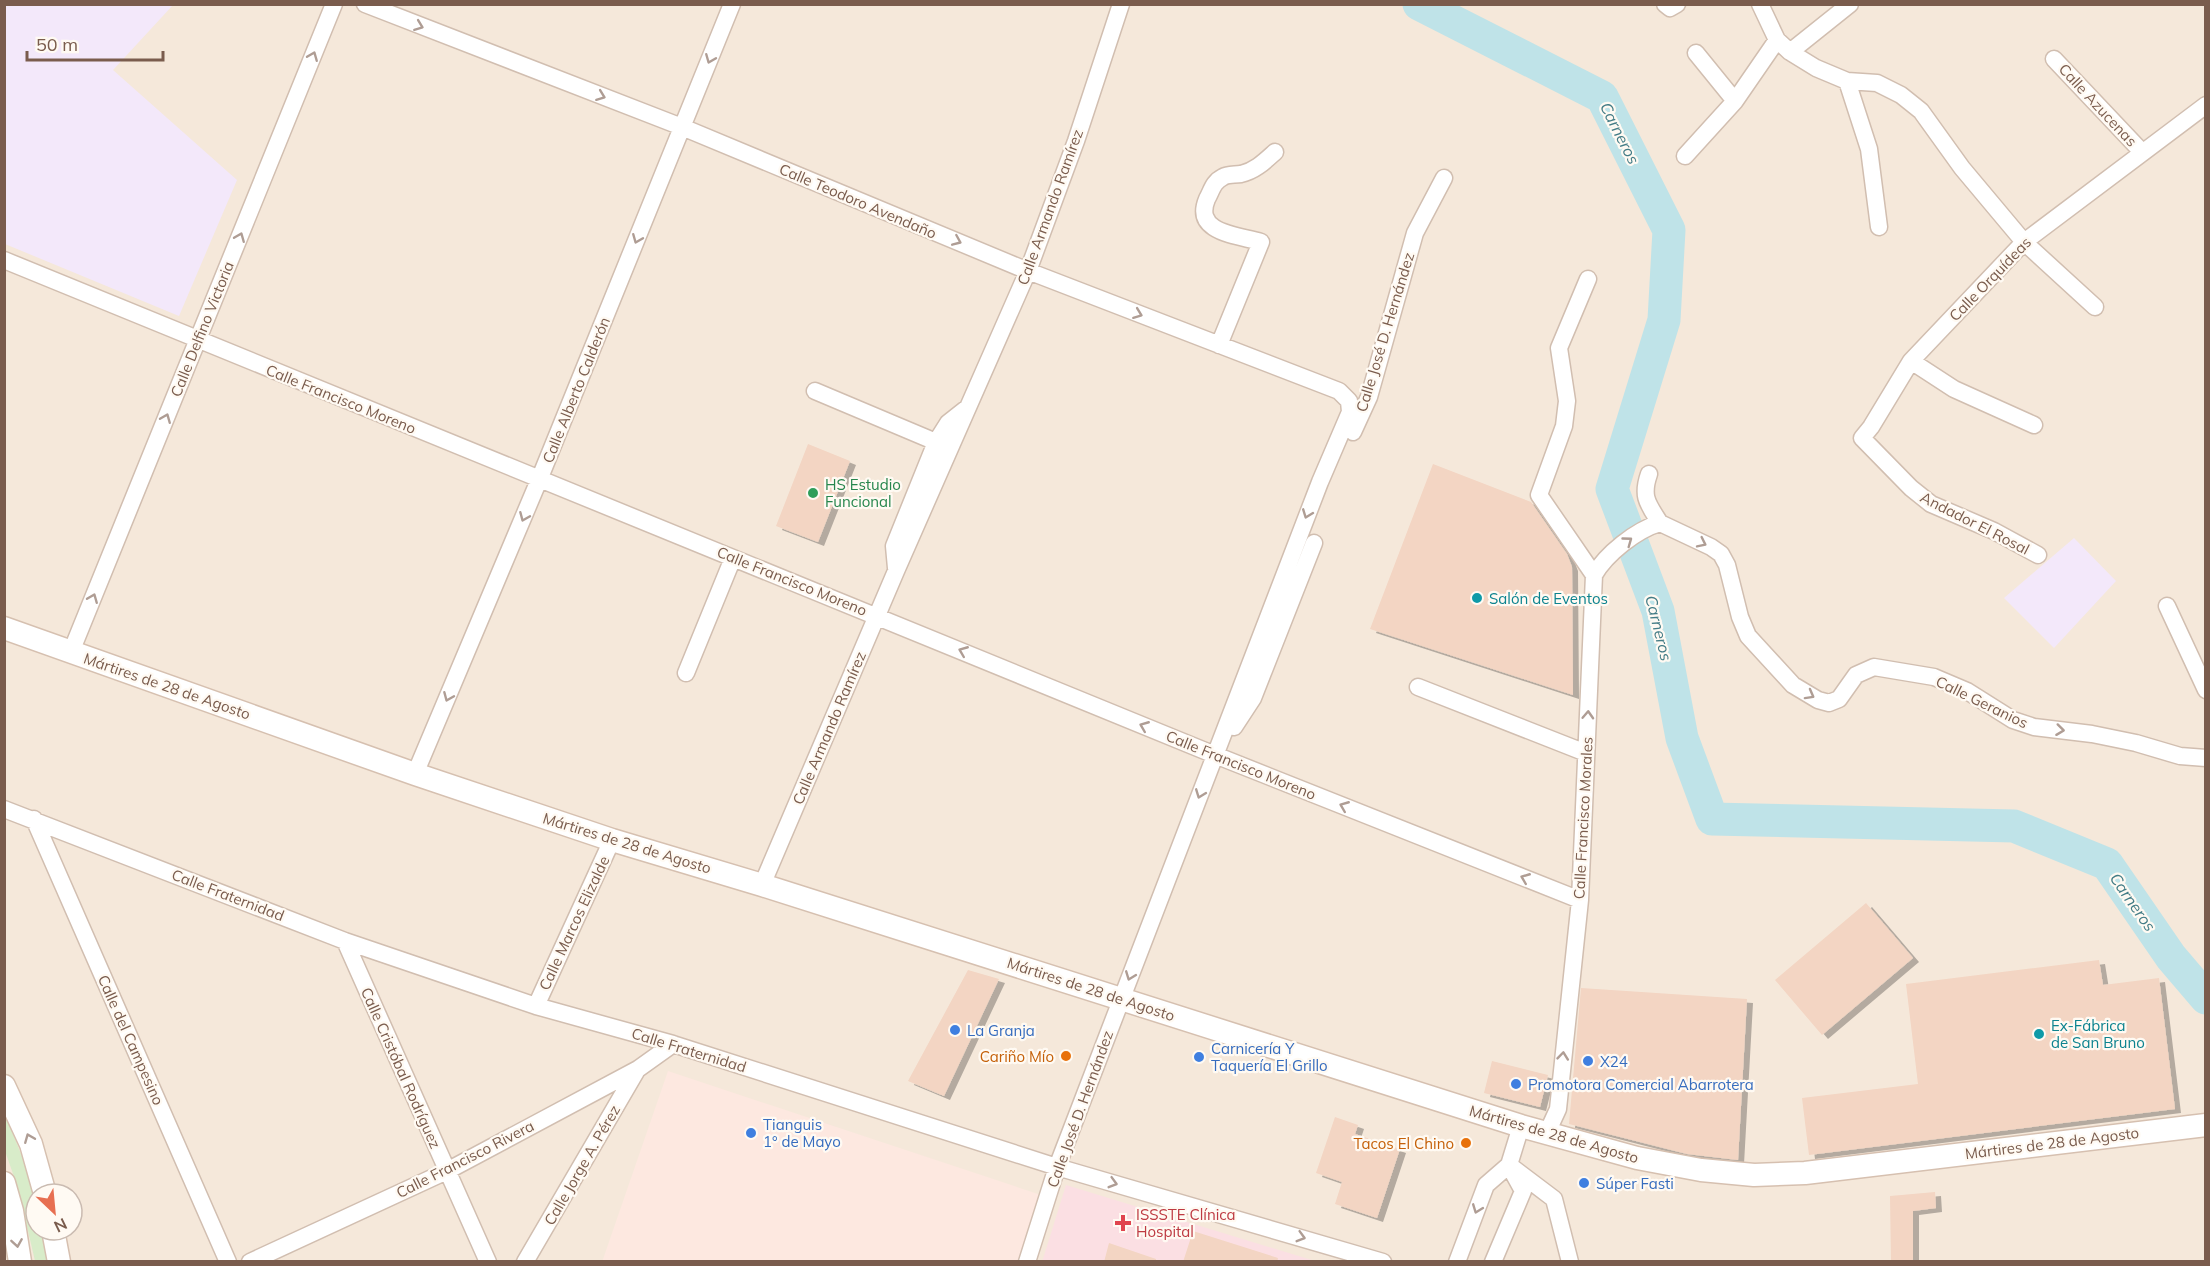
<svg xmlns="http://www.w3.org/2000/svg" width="2210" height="1266" font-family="Mulish,sans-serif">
	<defs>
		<filter id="shadow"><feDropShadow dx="6" dy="4" stdDeviation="0" flood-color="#0004"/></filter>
	</defs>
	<rect width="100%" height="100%" fill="#fdf6ec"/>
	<path fill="#f5e8da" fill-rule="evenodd" d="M5,5H2205V1261L5,1262ZM36,1194H72V1230H36Z"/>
	<path fill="#fde8e0" d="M668,1071L1041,1195L1020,1261L602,1262Z"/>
	<path fill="#f3e8fa" d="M4,5H173L113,70L237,180L179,316L5,244Z
		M2074,538L2116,581L2054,648L2004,598Z"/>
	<path fill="#fbdfe3" d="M1066,1185L1315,1261L1042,1262Z"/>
	<path fill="#d8ecc9" d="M4,1112L34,1186L36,1197V1230H42L48,1261H35L18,1188L5,1151Z"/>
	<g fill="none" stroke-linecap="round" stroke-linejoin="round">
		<path stroke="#bfe3e8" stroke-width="33" d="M1419,4L1602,97L1669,230L1664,320L1612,489L1658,611L1682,738L1712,819L2014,826L2107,864L2171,957L2206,998"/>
	</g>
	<path fill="#f3d5c3" filter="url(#shadow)" d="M808,444L850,461L818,542L776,526Z
		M1433,464L1531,502L1567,554L1572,567L1573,695L1370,629Z
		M1866,903L1913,958L1822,1035L1775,980Z
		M2099,960L2103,985L2159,978L2175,1109L1809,1155L1802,1098L1918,1084L1906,984Z
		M968,970L999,979L944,1096L908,1081Z
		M1581,988L1747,999L1738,1160L1687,1154L1569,1124Z
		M1492,1061L1548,1075L1540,1107L1484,1093Z
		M1335,1117L1358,1125L1355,1134L1400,1149L1377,1218L1335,1204L1342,1182L1316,1173Z
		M1935,1192L1936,1208L1913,1211V1262H1891L1890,1196Z
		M1193,1231L1278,1258L1277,1262H1183Z
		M1109,1243L1156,1259V1262H1104Z"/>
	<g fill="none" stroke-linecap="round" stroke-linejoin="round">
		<g stroke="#d1beb0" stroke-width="19">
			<path id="street" d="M365,4L682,127L1028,271L1339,391L1349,401L1350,412L1320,482L1057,1167L1027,1262
				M1665,4L1670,8L1677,4
				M1760,4L1777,40L1790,52L1816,68L1847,81L1877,83L1901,95L1921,111L1962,168L2024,242L2095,307
				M1790,52L1850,4
				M1696,53L1735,101
				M2054,59L2142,152
				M1847,81L1869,149L1879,227
				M1685,156L1735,101L1777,40
				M4,260L1215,755L1580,900
				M1588,279L1559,348L1567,401L1564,426L1539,495L1594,575
				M1219,345L1261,242C1237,235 1193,233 1207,199C1212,190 1213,182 1223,177C1228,174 1234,175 1241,174C1255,171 1265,161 1275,152
				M1911,361L1954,389L2034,425
				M815,391L936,442
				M1353,432L1369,397L1415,233L1444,178
				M1649,474C1641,497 1648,504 1660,523
				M2038,555L1994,531L1931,504L1911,488L1862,438L1871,427L1911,361L2024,242L2206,105
				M896,568L894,546L936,442L948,423L967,408
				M2167,606L2206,690
				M71,652L334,4
				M686,673L733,558
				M1418,687L1586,753
				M1234,727L1253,698L1314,543
				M415,774L539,480L732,4
				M4,809L345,941L536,1006L673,1044L1057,1167L1383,1262
				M34,819L228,1262
				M762,885L896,571L1028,271L1076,141L1121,4
				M345,941L488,1262
				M536,1006L612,840
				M1547,1133L1558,1109L1580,900L1594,575C1606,554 1636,530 1660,523L1711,547L1721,554L1727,565L1740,617L1748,636L1793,685L1818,700L1829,703L1839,699L1856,675L1874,667L1934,677L1967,691L2013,720L2034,727L2092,734L2136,743L2180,756L2206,758
				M1509,1165L1554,1199L1570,1262
				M250,1262L447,1171L638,1069L673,1044
				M525,1262L637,1070
				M1457,1262L1486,1185L1509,1165L1521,1126
				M1493,1262L1523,1191L1512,1171"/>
		</g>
		<g stroke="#d6c0b0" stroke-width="25">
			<path id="secondary" d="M4,628L415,774L612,840L762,885L1521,1126L1637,1158L1701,1170L1754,1175L1805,1173L2206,1125
				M4,1086L31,1144L45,1194
				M4,1183L12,1211L20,1262
				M53,1230L59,1262"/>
		</g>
		<use href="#street" stroke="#fff" stroke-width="16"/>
		<use href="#secondary" stroke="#fff" stroke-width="22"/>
	</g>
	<defs><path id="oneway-chevron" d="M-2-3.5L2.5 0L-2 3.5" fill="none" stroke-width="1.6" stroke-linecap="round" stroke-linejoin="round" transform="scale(1.5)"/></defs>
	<g stroke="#af9d94">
		<use href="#oneway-chevron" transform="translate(419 26) rotate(21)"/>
		<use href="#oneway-chevron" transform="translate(313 56) rotate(-68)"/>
		<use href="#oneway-chevron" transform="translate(710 59) rotate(112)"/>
		<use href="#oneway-chevron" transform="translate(601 96) rotate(21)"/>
		<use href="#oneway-chevron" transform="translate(240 237) rotate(-68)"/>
		<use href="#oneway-chevron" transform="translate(637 239) rotate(112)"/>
		<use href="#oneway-chevron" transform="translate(957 241) rotate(23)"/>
		<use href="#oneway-chevron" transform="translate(1138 314) rotate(21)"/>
		<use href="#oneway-chevron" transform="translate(166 418) rotate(-68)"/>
		<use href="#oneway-chevron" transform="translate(1307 514) rotate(111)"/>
		<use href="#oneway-chevron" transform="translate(524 517) rotate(113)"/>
		<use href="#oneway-chevron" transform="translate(1628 541) rotate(-36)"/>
		<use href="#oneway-chevron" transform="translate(1702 543) rotate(26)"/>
		<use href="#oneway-chevron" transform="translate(93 598) rotate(-68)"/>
		<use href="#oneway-chevron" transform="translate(963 651) rotate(-158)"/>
		<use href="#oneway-chevron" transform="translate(1810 695) rotate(29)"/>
		<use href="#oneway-chevron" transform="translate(448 697) rotate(113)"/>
		<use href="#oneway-chevron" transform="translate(1588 715) rotate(-87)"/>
		<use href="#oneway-chevron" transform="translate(1144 726) rotate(-158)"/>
		<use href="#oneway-chevron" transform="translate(2060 730) rotate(7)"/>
		<use href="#oneway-chevron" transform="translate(1200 794) rotate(111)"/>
		<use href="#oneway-chevron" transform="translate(1344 806) rotate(-158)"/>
		<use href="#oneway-chevron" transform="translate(1525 878) rotate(-158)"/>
		<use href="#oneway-chevron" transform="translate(1130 976) rotate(111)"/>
		<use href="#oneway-chevron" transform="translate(1563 1056) rotate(-84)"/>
		<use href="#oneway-chevron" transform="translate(29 1138) rotate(-112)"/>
		<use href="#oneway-chevron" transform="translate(1113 1183) rotate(16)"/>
		<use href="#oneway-chevron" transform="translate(1477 1209) rotate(111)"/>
		<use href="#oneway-chevron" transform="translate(1301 1237) rotate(16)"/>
		<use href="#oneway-chevron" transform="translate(17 1243) rotate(81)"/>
	</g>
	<circle fill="#2e9e5b" stroke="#fffaf3" stroke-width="2" cx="813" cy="493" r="6"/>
	<g fill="#0f9aa8" stroke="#fffaf3" stroke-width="2">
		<circle cx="1477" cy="598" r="6"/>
		<circle cx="2039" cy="1034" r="6"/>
	</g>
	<g fill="#3f7fe0" stroke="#fffaf3" stroke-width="2">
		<circle cx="955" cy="1030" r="6"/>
		<circle cx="1199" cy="1057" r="6"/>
		<circle cx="1588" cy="1061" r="6"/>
		<circle cx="1516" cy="1084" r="6"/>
		<circle cx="751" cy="1133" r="6"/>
		<circle cx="1584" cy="1183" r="6"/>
	</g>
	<g fill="#e8710a" stroke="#fffaf3" stroke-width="2">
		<circle cx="1066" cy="1056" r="6"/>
		<circle cx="1466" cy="1143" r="6"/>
	</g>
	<path fill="#e0444e" stroke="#fffaf3" stroke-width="2" d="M1120 1214h6v6h6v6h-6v6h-6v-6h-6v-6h6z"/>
	<g text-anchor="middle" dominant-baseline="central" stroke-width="4.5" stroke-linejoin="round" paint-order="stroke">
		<g font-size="15" fill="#7a5c4d" stroke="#fffaf3">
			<text transform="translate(2098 105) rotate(47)">Calle Azucenas</text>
			<text transform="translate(858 201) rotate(23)">Calle Teodoro Avendaño</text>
			<text transform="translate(1050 207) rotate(-70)">Calle Armando Ramírez</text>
			<text transform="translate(1990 279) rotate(-46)">Calle Orquídeas</text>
			<text transform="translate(202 329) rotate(-68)">Calle Delfino Victoria</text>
			<text transform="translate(1385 332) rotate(-73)">Calle José D. Hernández</text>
			<text transform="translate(576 390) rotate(-68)">Calle Alberto Calderón</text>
			<text transform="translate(341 399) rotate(22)">Calle Francisco Moreno</text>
			<text transform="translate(1975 523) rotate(27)">Andador El Rosal</text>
			<text transform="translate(792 581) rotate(22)">Calle Francisco Moreno</text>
			<text transform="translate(167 686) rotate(19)">Mártires de 28 de Agosto</text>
			<text transform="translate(1982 702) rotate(26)">Calle Geranios</text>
			<text transform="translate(829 728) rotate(-67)">Calle Armando Ramírez</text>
			<text transform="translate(1241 765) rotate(22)">Calle Francisco Moreno</text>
			<text transform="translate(1583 818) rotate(-87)">Calle Francisco Morales</text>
			<text transform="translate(627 843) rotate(17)">Mártires de 28 de Agosto</text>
			<text transform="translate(228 895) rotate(21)">Calle Fraternidad</text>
			<text transform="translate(574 923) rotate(-65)">Calle Marcos Elizalde</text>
			<text transform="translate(1091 989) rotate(18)">Mártires de 28 de Agosto</text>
			<text transform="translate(131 1040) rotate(66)">Calle del Campesino</text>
			<text transform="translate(689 1050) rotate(17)">Calle Fraternidad</text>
			<text transform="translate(401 1068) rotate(66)">Calle Cristóbal Rodríguez</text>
			<text transform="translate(1080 1109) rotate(-70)">Calle José D. Hernández</text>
			<text transform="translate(1554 1134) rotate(16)">Mártires de 28 de Agosto</text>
			<text transform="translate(2052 1143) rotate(-7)">Mártires de 28 de Agosto</text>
			<text transform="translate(465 1159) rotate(-27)">Calle Francisco Rivera</text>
			<text transform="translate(582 1165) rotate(-60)">Calle Jorge A. Pérez</text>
		</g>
		<g font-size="15" fill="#27864d" stroke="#fffaf3" text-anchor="start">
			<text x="825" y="484">HS Estudio<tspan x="825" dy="17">Funcional</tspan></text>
		</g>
		<g font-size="15" fill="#0d838f" stroke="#fffaf3" text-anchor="start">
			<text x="1489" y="598">Salón de Eventos</text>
			<text x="2051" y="1025">Ex-Fábrica<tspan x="2051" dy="17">de San Bruno</tspan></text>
		</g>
		<g font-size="15" fill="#366cbe" stroke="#fffaf3" text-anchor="start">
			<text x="967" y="1030">La Granja</text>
			<text x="1211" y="1048">Carnicería Y<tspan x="1211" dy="17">Taquería El Grillo</tspan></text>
			<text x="1600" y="1061">X24</text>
			<text x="1528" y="1084">Promotora Comercial Abarrotera</text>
			<text x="763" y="1124">Tianguis<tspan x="763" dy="17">1° de Mayo</tspan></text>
			<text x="1596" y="1183">Súper Fasti</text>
		</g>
		<g font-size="15" fill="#c56008" stroke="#fffaf3" text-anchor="end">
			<text x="1054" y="1056">Cariño Mío</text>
			<text x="1454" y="1143">Tacos El Chino</text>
		</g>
		<g font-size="15" fill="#be3a42" stroke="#fffaf3" text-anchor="start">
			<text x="1136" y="1214">ISSSTE Clínica<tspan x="1136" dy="17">Hospital</tspan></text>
		</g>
		<g font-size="16" font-style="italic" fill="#437c86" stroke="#fffaf3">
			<text transform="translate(1620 133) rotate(63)">Carneros</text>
			<text transform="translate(1659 628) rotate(76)">Carneros</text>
			<text transform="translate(2133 902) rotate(55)">Carneros</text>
		</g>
	</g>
	<rect width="2210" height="1266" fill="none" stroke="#7a5c4d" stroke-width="12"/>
	<g transform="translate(54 1212) rotate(154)"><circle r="28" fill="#fffaf3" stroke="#cabbb1" stroke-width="1.5"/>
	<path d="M0-4.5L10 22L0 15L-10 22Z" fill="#e76f51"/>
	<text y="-9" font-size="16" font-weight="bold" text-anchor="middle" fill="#7a5c4d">N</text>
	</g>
	<path d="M27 51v9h136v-9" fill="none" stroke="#7a5c4d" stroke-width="3"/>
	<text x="36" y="51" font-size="18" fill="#7a5c4d" stroke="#fffaf3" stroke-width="4.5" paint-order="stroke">50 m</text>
</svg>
